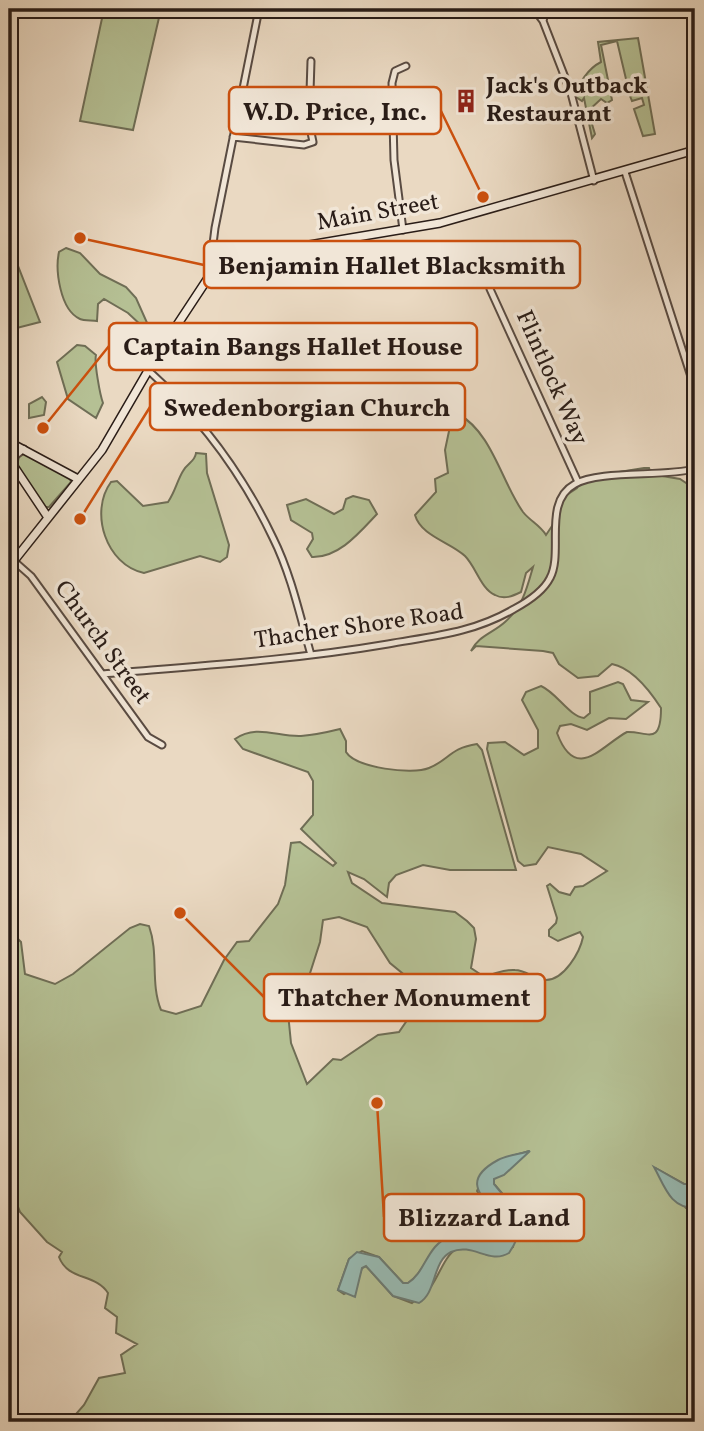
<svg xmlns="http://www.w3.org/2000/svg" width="704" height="1431" font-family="Vollkorn,serif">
	<rect width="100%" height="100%" fill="#ead9c2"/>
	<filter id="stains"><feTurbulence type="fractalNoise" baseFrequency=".00286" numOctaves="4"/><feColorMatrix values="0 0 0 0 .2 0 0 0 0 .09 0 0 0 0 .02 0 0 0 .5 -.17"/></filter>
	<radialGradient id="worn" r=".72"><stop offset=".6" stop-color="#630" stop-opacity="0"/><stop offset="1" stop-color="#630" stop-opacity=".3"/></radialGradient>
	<path fill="#b5c094" stroke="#6f6e56" stroke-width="2" fill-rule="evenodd" d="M104,9H161L133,130L80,121Z
		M638,38L655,134L643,136L634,109L644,105L642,98L632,101L630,96L617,41L601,45L612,100L607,103L601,99L588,111L595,134L592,138L584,98L582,101L576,97C577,84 589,68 601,62L598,42Z
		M9,243L40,322L9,330Z
		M66,248L80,253L100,274L126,287L136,298L148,325L143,327L128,313L104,299L98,304L97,321C93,320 84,321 80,319C60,310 55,270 59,252Z
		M77,345L85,346L96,355C94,362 100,395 103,403L96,418L68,399L57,362Z
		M42,397L46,402L44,415L29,418V404Z
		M458,414C492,432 502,483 523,512C530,521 540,525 546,535L554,523L556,502L577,488L582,478L644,468H649L651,474L680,479L695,489V1184H684L655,1168L686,1208H695V1422H69L84,1405L99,1378L125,1373L121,1355L137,1344L116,1333L117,1317L105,1308L108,1293C95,1273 68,1281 59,1257L62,1252L47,1242L20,1212L9,1185V930L21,942L25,974L55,984L73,974L130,928L140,924L149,926C159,954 150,983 161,1010L176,1014L201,1006L224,960L237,942L249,941L278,904L285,885L291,843L300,842L333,866L336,863L301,829L313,815V781L308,772L243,749L235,739C257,724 277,737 301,736C313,735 328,732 340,729L346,741V752C356,768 412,775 429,768C449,760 450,748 477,744L482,750L516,870H450L423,865L396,875L389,883L387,897L364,879L348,872L352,883L382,903L455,912L467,921L474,928L476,939L471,968L483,976C494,975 503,969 515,970C526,970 535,980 546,980C564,980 580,952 583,937L580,932L558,941L549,936V930L556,923L557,918L547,886L550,884L559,892L570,895L575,887L583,886L607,871L581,854L548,847L536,864L524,866L518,861L487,749L488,743L505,742L524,755L538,748V730L522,700L526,692L541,686C557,693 569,716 584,718L590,713V692L618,682L623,684L631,700L648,702L626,719L609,718L587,730L571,724L560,726L557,733C576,784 602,745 627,732C647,731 661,747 661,708C650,691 633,668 612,664L598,676L578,678L559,664L553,653L543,651L476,646L471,651C478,636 493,633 505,622C523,606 527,588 533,567L526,573L521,592C513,596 504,600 495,595C481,589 476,567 465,556C450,542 421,536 415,515L436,492L435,479L448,473L445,450L452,417ZM339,917L367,927L390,963L413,982L428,1003L408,1019L399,1032L378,1035L341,1060L333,1059L307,1084L291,1043L288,1013L303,995L320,942L323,920ZM529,1151L494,1179V1184L514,1207L513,1247L487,1255C449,1230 445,1268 430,1288C426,1294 418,1298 412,1303L393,1296L366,1266L362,1268L355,1288L344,1294L338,1290L349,1259L362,1251L379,1257L403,1283H408C426,1272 428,1245 450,1237C467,1231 484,1246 500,1239C515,1220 486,1206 477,1191C489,1159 498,1160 529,1151Z
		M25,453L70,479L71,482L49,507H45L17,466L19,456Z
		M196,453L206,454L207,473L229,545L227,557L220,562L200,556L144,573C106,565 89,512 111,482L117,481L143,506L168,502C175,492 177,481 183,471C187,463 195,462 196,453Z
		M353,496L369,500L377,514C360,532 339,558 312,557L307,549L313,539L312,533L291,520L287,505L306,499L334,514L343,509L346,499Z"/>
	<path fill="#98bab2" stroke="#6c7b74" stroke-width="2" d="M530,1151L504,1175L494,1179V1184C515,1210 531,1220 509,1253C489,1265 473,1242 451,1252C432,1261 437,1293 419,1303L393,1296L366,1266L362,1268L355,1297L338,1290L349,1259L357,1252L379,1257L403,1283H408C426,1272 427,1244 450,1237C467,1231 484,1246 500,1239C521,1212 441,1191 498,1160C507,1155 520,1154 530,1151Z
		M654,1167L684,1184H695V1208C670,1208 665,1187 654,1167Z"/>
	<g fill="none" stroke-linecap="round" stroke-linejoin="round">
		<g stroke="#594b42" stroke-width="9">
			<path id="street" d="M534,9L543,21L571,93L594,181
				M543,21L546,9
				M233,137L304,145L313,142L309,123L311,61
				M625,172L695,389
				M403,230L394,160L392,83L395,71L406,66
				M218,267L212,252L215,228L259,9
				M490,289L578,482
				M148,370C200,417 243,475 273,538C291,574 300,616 311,655
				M10,460L24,449
				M14,561L31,576L148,737L162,745
				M103,674C198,666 294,660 388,644C433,636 473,633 514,609C527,602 543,592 550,578C564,552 542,502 575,484C599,470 663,477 695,469"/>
		</g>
		<g stroke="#291c17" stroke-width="10">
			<path id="secondary" d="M9,442L78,479
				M9,459L47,516
				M9,567L102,450L156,357L210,275L224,263L244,256L440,223L695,150"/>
		</g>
		<use href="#street" stroke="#f1e6d7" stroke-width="5"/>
		<use href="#secondary" stroke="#f1e6d7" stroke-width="7"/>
	</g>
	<defs>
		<g id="building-bare" transform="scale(1.89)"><path d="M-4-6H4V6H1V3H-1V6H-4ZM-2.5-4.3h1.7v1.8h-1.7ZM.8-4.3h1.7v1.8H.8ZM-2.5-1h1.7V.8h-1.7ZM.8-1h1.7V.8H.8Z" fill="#8f2418" stroke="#f1e6d7" stroke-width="2.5" paint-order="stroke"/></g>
	</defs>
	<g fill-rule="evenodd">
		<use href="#building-bare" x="466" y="101"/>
	</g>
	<g text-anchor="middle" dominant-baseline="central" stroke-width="7" stroke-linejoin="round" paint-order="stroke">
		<g font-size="24" font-weight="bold" fill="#291c17" stroke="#f1e6d7" text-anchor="start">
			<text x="486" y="87">Jack's Outback<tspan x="486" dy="28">Restaurant</tspan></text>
		</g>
		<g font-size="24" fill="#291c17" stroke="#f1e6d7">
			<text transform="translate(378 213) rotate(-10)">Main Street</text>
			<text transform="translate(551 378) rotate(66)">Flintlock Way</text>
			<text transform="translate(359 627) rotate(-8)">Thacher Shore Road</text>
			<text transform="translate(102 643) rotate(54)">Church Street</text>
		</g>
	</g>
	<path fill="none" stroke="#cb500e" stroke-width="2.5" d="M483 197L441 111M80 238L204 265M43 428L109 346M80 519L150 407M180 913L264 997M377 1103L384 1217"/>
	<g fill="#cb500e" stroke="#f1e6d7" stroke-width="2.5">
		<circle cx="483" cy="197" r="7"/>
		<circle cx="80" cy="238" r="7"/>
		<circle cx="43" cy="428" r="7"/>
		<circle cx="80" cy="519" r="7"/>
		<circle cx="180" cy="913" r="7"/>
		<circle cx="377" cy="1103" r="7"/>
	</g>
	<g fill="#f1e6d7" stroke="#cb500e" stroke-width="2.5">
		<rect x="229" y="87" width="212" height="47" rx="7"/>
		<rect x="204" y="241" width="376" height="47" rx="7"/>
		<rect x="109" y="323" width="368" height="47" rx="7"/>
		<rect x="150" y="383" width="315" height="47" rx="7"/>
		<rect x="264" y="974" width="281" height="47" rx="7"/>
		<rect x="384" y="1194" width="200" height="47" rx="7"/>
	</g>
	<g font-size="26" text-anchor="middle" font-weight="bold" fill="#291c17">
		<text x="335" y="120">W.D. Price, Inc.</text>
		<text x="392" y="274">Benjamin Hallet Blacksmith</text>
		<text x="293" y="355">Captain Bangs Hallet House</text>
		<text x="307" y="416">Swedenborgian Church</text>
		<text x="404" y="1006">Thatcher Monument</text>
		<text x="484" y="1226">Blizzard Land</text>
	</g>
	<rect width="704" height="1431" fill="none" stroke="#ead9c2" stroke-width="35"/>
	<rect x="10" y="10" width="683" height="1410" fill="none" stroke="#291c17" stroke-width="3.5"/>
	<rect x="18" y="18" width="669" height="1396" fill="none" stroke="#291c17" stroke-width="2"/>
	<rect width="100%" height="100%" filter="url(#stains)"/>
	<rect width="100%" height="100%" fill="url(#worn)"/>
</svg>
